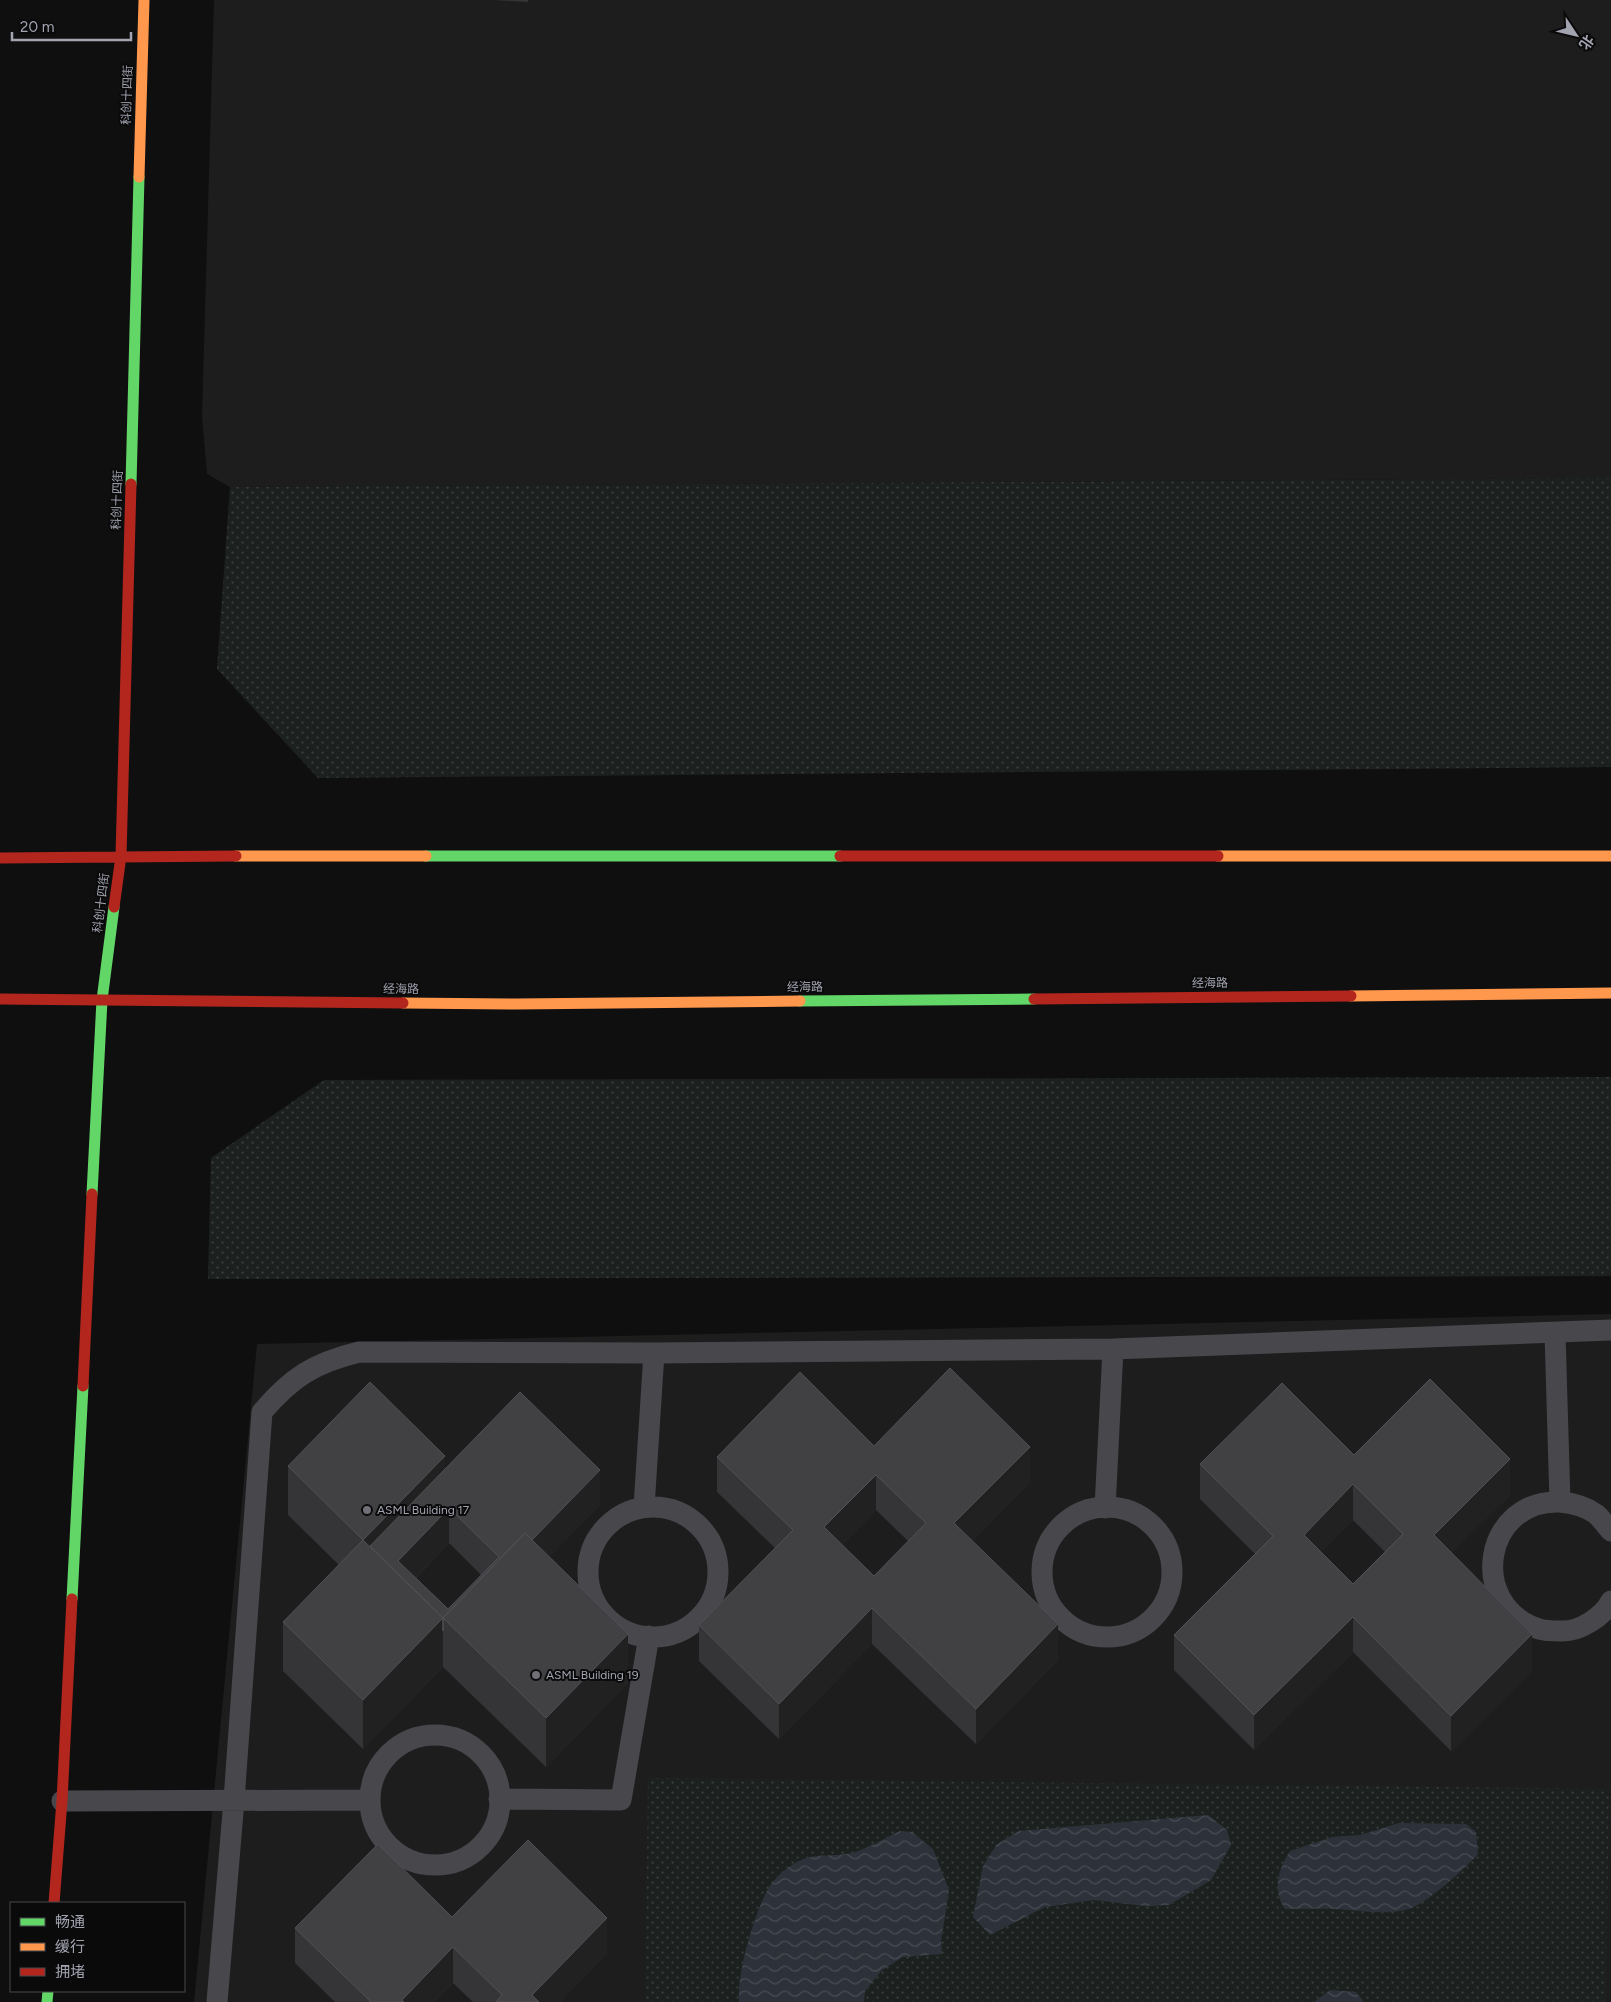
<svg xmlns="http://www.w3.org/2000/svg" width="1611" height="2002" font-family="Figtree,'Noto Sans SC',sans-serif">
	<defs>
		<pattern id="park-dots" width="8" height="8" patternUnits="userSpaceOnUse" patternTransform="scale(1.25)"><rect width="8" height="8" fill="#1c211f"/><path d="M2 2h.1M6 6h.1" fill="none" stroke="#3a3e3d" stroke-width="1.8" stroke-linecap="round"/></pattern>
		<pattern id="water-waves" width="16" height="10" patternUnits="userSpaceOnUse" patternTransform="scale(1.25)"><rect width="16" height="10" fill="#2d323a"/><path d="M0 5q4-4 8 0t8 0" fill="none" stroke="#484d54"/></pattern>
	</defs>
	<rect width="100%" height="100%" fill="#100f10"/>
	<path fill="#1d1d1e" d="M214,0H1611V478L230,487L207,474L202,416Z
		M1611,1314V2002H194L257,1344Z"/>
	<path fill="url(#park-dots)" d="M1611,478V767L318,778L217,669L230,487Z
		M1611,1077V1276L208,1279L211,1158L324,1080Z
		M648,1778L1609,1789L1606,2002H645Z"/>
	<path fill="url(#water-waves)" d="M1208,1815L1227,1830L1231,1845L1211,1880L1169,1905L1145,1906L1094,1900L1045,1907L990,1935L973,1917L983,1866L997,1844L1019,1831Z
		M1399,1823L1466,1824L1476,1832L1478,1854C1466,1868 1426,1904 1409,1909C1385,1916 1360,1910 1335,1909C1319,1908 1302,1909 1285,1909C1272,1890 1278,1870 1290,1851L1332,1837L1360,1835Z
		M900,1831L912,1832L933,1849L949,1890L941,1941L942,1954L903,1957L882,1970L865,1991L864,2002H739C737,1972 754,1915 768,1889C775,1877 787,1867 799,1861C816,1852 837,1858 855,1852C870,1847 885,1838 900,1831Z
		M1330,1990L1356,1992L1364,2002H1314Z"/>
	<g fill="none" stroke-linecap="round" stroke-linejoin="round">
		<path stroke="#48484c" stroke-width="21" d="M1555,1333L1560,1502
			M644,1507L654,1353
			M588 1572a65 65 0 1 1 130 0a65 65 0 1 1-130 0Z
			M1042 1572a65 65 0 1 1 130 0a65 65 0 1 1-130 0Z
			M1105,1508L1113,1349
			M1611,1531C1606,1526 1601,1518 1596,1514C1586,1507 1572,1503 1560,1502C1484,1499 1466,1605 1539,1629C1545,1631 1554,1631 1561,1631C1579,1632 1603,1617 1611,1601
			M370 1800a65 65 0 1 1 130 0a65 65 0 1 1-130 0Z
			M499,1799L621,1800L649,1636
			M62,1801L370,1800
			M217,2002L234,1800L262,1412C292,1377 314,1363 359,1352L654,1353L1113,1349L1611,1330"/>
		<path stroke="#63d668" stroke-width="11" d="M131,484L139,177
			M426,856H840
			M800,1001L1034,999
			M92,1194L102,1000L114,907
			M72,1599L83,1386
			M47,2002L48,1991"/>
		<path stroke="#ff974d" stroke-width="11" d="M139,177L144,0
			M236,856H426
			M1218,856H1611
			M1351,996L1611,993
			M403,1003L516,1004L800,1001"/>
		<path stroke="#b3261e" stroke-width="11" d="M840,856H1218
			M0,858L236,856
			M114,907L121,856L131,484
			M0,999L403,1003
			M1034,999L1351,996
			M83,1386L92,1194
			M54,1903L62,1801L72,1599"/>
	</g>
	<path fill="#353537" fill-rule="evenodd" d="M494,0H528V2Z
		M874,1446L1030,1482L972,1541L1058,1660L976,1744L872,1644L779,1739L699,1661V1625L775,1548L717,1492V1457ZM876,1510L908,1541L874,1576L842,1545Z
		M1354,1455L1510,1495L1451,1553L1532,1670L1451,1751L1353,1652L1254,1750L1174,1670V1635L1255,1554L1200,1499V1464ZM1353,1520L1385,1552L1353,1584L1321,1552Z
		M288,1466L445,1469L600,1505L549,1557L628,1683L546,1767L443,1667L363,1749L283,1671V1622L339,1565L288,1515ZM449,1543L481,1575L448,1609L416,1578Z
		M452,1917L607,1953L560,2002H473L453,1983L434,2002H335L295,1963V1928Z"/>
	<path fill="#212122" d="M1030,1447V1482L954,1559V1523Z
		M445,1456V1504L381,1570L363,1540Z
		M1510,1459V1495L1434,1571V1535Z
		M600,1470V1505L467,1641L450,1624Z
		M876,1475V1510L824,1563V1527Z
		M1353,1484V1520L1304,1570V1535Z
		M449,1508V1543L402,1592L398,1561Z
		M872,1608V1644L779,1739V1704Z
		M1353,1617V1652L1254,1750V1715Z
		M443,1618V1667L363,1749V1700Z
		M1058,1624V1660L976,1744V1709Z
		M628,1634V1683L546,1767V1718Z
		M1532,1634V1670L1451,1751V1716Z
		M607,1918V1953L560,2002H532V1995Z
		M453,1947V1983L434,2002H402V2000Z"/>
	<path fill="#414144" stroke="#505155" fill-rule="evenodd" d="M950,1368L1030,1447L954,1523L1058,1624L976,1709L872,1608L779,1704L699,1625L793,1530L717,1457L800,1372L874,1446ZM876,1475L926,1523L874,1576L824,1527Z
		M1430,1379L1510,1459L1434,1535L1532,1634L1451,1716L1353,1617L1254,1715L1174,1635L1273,1536L1200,1464L1282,1383L1354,1455ZM1353,1484L1403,1534L1353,1584L1304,1535Z
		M370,1382L445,1456L363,1540L288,1466Z
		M520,1392L600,1470L532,1540L525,1533L443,1618V1631V1618L370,1546ZM449,1508L499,1557L448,1609L398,1561Z
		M525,1533L628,1634L546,1718L443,1618Z
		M363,1540L443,1618L363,1700L283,1622Z
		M528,1840L607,1918L532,1995L539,2002H496L502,1995L453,1947L402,2000L404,2002H370V2001L295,1928L378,1844L452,1917Z"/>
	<g fill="#6f7078" stroke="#0b0a0b" stroke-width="2">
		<circle cx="367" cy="1510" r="5"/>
		<circle cx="536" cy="1675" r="5"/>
	</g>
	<g text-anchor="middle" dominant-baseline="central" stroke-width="4" stroke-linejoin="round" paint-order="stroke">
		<g font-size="12" fill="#a2a4b0" stroke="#0b0a0b">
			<text transform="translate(127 95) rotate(-88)">科创十四街</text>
			<text transform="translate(117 500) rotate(-88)">科创十四街</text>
			<text transform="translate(101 903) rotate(-83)">科创十四街</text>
			<text transform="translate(1210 983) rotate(-1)">经海路</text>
			<text transform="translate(805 987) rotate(-1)">经海路</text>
			<text transform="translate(401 989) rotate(1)">经海路</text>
		</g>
		<g font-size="12" fill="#a2a4b0" stroke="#0b0a0b" text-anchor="start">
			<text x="377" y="1510">ASML Building 17</text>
			<text x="546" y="1675">ASML Building 19</text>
		</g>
	</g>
	<rect x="10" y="1902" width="175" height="90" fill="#0b0a0b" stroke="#47484d"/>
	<rect x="20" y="1918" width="25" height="8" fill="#63d668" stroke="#47484d"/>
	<text x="55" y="1927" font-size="15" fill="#a2a4b0">畅通</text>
	<rect x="20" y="1943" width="25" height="8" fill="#ff974d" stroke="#47484d"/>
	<text x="55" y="1952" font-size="15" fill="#a2a4b0">缓行</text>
	<rect x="20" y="1968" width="25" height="8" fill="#b3261e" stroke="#47484d"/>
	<text x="55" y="1977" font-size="15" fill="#a2a4b0">拥堵</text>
	<g transform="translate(1576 35) rotate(125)" stroke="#0b0a0b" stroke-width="4" paint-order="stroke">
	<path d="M0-4L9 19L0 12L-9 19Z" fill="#a2a4b0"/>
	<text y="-8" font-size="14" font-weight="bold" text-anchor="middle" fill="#a2a4b0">北</text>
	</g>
	<path d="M12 32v8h119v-8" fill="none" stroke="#a2a4b0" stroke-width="2.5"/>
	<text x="20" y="32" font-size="15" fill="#a2a4b0" stroke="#0b0a0b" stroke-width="4" paint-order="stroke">20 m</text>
</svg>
